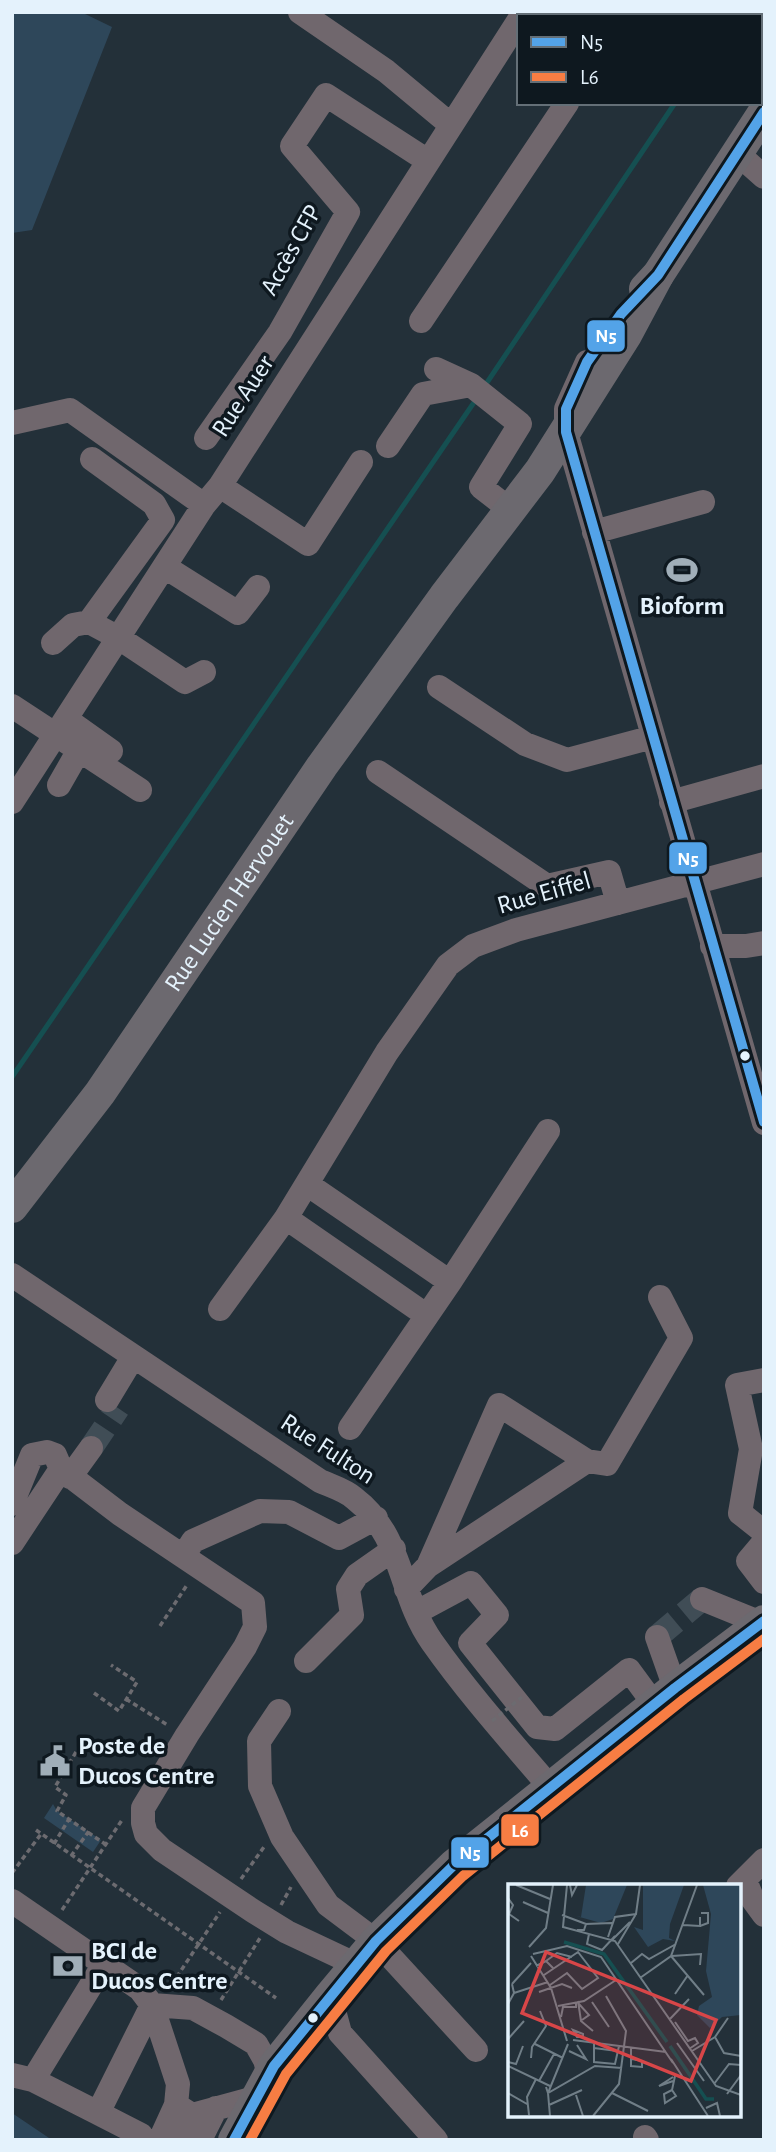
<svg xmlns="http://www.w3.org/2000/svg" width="776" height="2152" font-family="'Alegreya Sans',sans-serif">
	<rect width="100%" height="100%" fill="#233039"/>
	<path fill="#2e475a" d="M12,12H81L112,27L32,230L12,233Z
		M53,1804L57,1811L101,1840L93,1852L44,1818Z
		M12,2113L52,2140H12Z"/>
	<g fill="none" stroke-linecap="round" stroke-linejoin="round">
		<path stroke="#154f51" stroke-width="5" d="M734,16L736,12
			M484,387L675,103
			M12,1077L477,398"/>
		<path stroke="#404d56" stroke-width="24" stroke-dasharray="24 12" stroke-linecap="butt" d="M91,1448L118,1408
			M657,1637L702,1599"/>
		<path stroke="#6c6b70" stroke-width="3.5" stroke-dasharray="5 3.5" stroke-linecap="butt" d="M160,1626L187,1585
			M94,1693L119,1711L137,1682L111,1665
			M126,1699L169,1726
			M76,1752L55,1787L66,1795L57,1811L105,1844
			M36,1830L276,1998
			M54,1844L69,1819
			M71,1856L89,1831
			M12,1873L41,1834
			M241,1879L264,1847
			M281,1905L291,1887
			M62,1910L122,1820
			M172,1984L220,1912
			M221,2000L260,1938"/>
		<path stroke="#70676d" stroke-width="24" d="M300,12L386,71L451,125
			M572,12L577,16
			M625,16L627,12
			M737,153L764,177
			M421,321L567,103
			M587,362L566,409V432L764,1123
			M436,369L471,385L520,424L481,487L499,501
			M12,423L70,410L204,505
			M206,438L280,332L348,212L292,146L326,95L428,161
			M388,446L423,394L471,385
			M220,486L308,544L361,462
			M594,532L703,502
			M165,567L238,613L258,587
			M89,622L163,520L154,504L92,459
			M53,643L73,625L89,622L119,638L185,682L204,672
			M439,687L525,744L567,760L653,737
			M12,706L140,790
			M66,719L111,751
			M378,772L547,886L609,872L618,903
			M59,785L79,750
			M12,802L204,505L220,486L519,20
			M671,802L764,776
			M712,946H746L764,943
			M307,1184L450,1282
			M286,1218L426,1315
			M12,1275L320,1481C331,1486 345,1490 354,1498C404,1536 398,1594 432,1642C468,1693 509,1739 550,1787
			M220,1309L286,1218L387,1052L448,965L473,946L516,930L764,864
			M764,1380L737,1385L751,1449L740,1513L764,1532
			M107,1400L133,1357
			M350,1428L450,1282L548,1131
			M70,1477L91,1448
			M12,1504L32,1455L47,1452L55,1455L61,1469
			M764,1542L748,1561L764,1582
			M12,1543L61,1469L120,1514L253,1603L255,1627L245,1647L187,1735L143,1808V1823L146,1834L162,1850L253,1911L287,1932L355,1964
			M184,1555L193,1541L260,1511L289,1512L339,1538L376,1518
			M428,1566L499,1405L587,1461
			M406,1589L428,1566L587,1461L607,1464L681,1338L660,1297
			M702,1599L761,1623
			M417,1612L471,1583L497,1615L470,1643L537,1727L555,1729L629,1670L654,1704
			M657,1637L675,1688
			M306,1661L352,1615L348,1589L357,1575L394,1549
			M279,1711L259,1741L260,1786L282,1837L328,1905L376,1941L476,2050
			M745,1880L753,1900L764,1915
			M738,1886L764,1860
			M12,1901L140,1989L152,2005L193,2008L226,2026L256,2044L265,2060L269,2075
			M330,1996L340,2033L436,2140
			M152,2005L178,2084L176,2105
			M12,2075L33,2080L98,2113
			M33,2080L104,1964
			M645,2137L647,2140
			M142,2140L141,2135L98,2113L152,2005
			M160,2140L176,2105L192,2115L258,2097
			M181,2140L192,2115
			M200,2140L216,2108"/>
		<g stroke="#6c696f" stroke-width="32">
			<path d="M645,289L658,275L764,112"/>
			<path id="s1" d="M12,1207L100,1093L322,766L444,597L540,471L626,335L658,275"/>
			<path d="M234,2140L274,2066L330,1996L376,1941L454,1865L675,1688L764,1621"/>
		</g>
		<path stroke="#6c6b70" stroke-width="3.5" stroke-dasharray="5 3.5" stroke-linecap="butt" d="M492,1721L522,1697"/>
		<g stroke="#0e181f" stroke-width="16">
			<path id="bus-1" d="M764,112L658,275L621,314L587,362L566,409V432L764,1122
				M234,2140L274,2066L376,1941L454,1865L675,1688L764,1621"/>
		</g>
		<g stroke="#0e181f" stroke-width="16">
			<path id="bus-2" d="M250,2140L286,2074L386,1951L463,1876L684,1699L764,1639"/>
		</g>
		<use href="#bus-1" stroke="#53a3e8" stroke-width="10"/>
		<use href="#bus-2" stroke="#f77d43" stroke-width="10"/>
	</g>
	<defs>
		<g id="stadium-bare" transform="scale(2.415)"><path d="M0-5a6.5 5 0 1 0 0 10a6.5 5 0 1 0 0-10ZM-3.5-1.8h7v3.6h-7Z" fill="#a0aeb8" stroke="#0e181f" stroke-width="2.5" paint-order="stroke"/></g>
		<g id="civic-bare" transform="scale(2.415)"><path d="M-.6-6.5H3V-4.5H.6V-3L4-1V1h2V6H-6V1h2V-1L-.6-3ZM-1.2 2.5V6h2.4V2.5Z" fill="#a0aeb8" stroke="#0e181f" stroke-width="2.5" paint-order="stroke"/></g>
		<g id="bank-bare" transform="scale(2.415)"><path d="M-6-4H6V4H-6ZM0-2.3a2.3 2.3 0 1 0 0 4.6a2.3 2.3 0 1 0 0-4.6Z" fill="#a0aeb8" stroke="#0e181f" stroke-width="2.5" paint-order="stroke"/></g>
	</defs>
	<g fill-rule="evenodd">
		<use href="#stadium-bare" x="682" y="570"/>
		<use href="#civic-bare" x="55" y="1761"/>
		<use href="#bank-bare" x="68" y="1966"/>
	</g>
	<g fill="#e4f2fc" stroke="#0e181f" stroke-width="2.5">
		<circle cx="745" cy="1056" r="6"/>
		<circle cx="313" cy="2018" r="6"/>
	</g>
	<g text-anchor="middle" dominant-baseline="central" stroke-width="7" stroke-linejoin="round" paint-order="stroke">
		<g font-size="26" fill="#e4f2fc" stroke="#0e181f">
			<text transform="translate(291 250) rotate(-61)">Accès CFP</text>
			<text transform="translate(243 396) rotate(-57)">Rue Auer</text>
			<text transform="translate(544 893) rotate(-16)">Rue Eiffel</text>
			<text stroke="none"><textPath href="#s1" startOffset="374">Rue Lucien Hervouet</textPath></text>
			<text transform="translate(328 1449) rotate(33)">Rue Fulton</text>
		</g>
		<g font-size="26" font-weight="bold" fill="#e4f2fc" stroke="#0e181f" text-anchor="start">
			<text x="682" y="606" text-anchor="middle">Bioform</text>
			<text x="78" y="1746">Poste de<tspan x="78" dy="30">Ducos Centre</tspan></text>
			<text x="91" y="1951">BCI de<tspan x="91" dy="30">Ducos Centre</tspan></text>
		</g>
	</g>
	<g transform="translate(508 1884)">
		<rect width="233" height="233" fill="#233039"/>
		<path d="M78,1H119L105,35L93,39L68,32L73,33ZM135,1H176L162,40L161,54L167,57L155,55L140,63L126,43L135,46ZM195,1H233V131L214,133L202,144L189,131L191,122L204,113L198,87L203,30Z" fill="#2e475a"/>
		<path fill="none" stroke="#154f51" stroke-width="3.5" d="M56,58L96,70L159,158M162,162L198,215H206"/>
		<path fill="none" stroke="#707e87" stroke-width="2" d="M8,1L42,15M59,1L55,43L107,57L208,202L233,211M62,1L64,11L69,1M0,14L5,21L1,30L11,37M15,18L40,29M54,31L78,40M175,41L192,42V33M192,42L200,39V29H193M69,46H76L78,40L104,39M81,50L79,60L94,66L107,52M100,53L107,33L128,30L132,1M105,55L122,38M110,60L128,30M21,63L38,44L45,1M25,70L59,62L93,73L165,179M23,72L43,104L59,157M163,72L196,111M164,72L193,70L192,81M38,77L49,69L64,73M123,79L134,70L141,75L168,60M28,82L38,77L45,84M36,91L70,68L90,94L74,105L59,89L42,101M132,94L163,72L189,1M4,100L23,79M31,108L54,100L64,104M6,109L40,98M167,110L180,91M70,117L73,137L85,147M84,118L101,143M0,120L6,109L4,100M71,120L81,131L74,136M50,122L76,117L108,96M53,133L55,123H68V118M161,136L181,115M167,138L180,157L187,154L190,159L181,165M65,146L75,150V153H69ZM207,153L216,169L233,172M0,155L16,137M65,156L158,168M86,159V178L107,180L111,162M169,159L196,197M27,160L55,174M123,163V182L134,183V177L124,175M86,164L109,167M61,167L78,175L69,161M184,167L207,153L220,134M23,174L24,163L38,142L32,127M163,175L200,232M0,178L8,180L15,162M0,182L42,202M31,197L46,170M165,197L151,202L165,193M206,200L221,180L233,181M38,203L40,209L87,182L114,184M164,206L156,210L157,219L168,212L164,206L167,192M0,209L19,220M104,209L140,227M219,210L233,191M68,211L75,232M41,221L74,206M198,224L209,219L212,232M21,231L19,213L28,195M42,232L40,209L60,160M85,232L111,200L118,147L98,112"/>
		<path fill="#d84648" fill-opacity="0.15" stroke="#d84648" stroke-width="3.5" d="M38,68L208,136L183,197L14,129Z"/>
		<rect width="233" height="233" fill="none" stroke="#e4f2fc" stroke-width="3.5"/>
	</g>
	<g stroke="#0e181f" stroke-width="2.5">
		<rect x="586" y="319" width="40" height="34" rx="7" fill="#53a3e8"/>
		<rect x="668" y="841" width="40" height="34" rx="7" fill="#53a3e8"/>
		<rect x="500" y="1813" width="40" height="34" rx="7" fill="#f77d43"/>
		<rect x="450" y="1836" width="40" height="33" rx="7" fill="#53a3e8"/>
	</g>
	<g font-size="19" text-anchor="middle" font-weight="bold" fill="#fff">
		<text x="606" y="342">N5</text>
		<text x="688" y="865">N5</text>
		<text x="520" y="1837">L6</text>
		<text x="470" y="1859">N5</text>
	</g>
	<rect width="776" height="2152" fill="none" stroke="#e4f2fc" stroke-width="28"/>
	<rect x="517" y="14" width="245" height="91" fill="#0e181f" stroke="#646f77" stroke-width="2"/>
	<rect x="531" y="37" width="35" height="10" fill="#53a3e8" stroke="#646f77" stroke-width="2"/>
	<text x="580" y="49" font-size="21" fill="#e4f2fc">N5</text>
	<rect x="531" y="72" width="35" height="10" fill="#f77d43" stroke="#646f77" stroke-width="2"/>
	<text x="580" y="84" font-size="21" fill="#e4f2fc">L6</text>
</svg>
